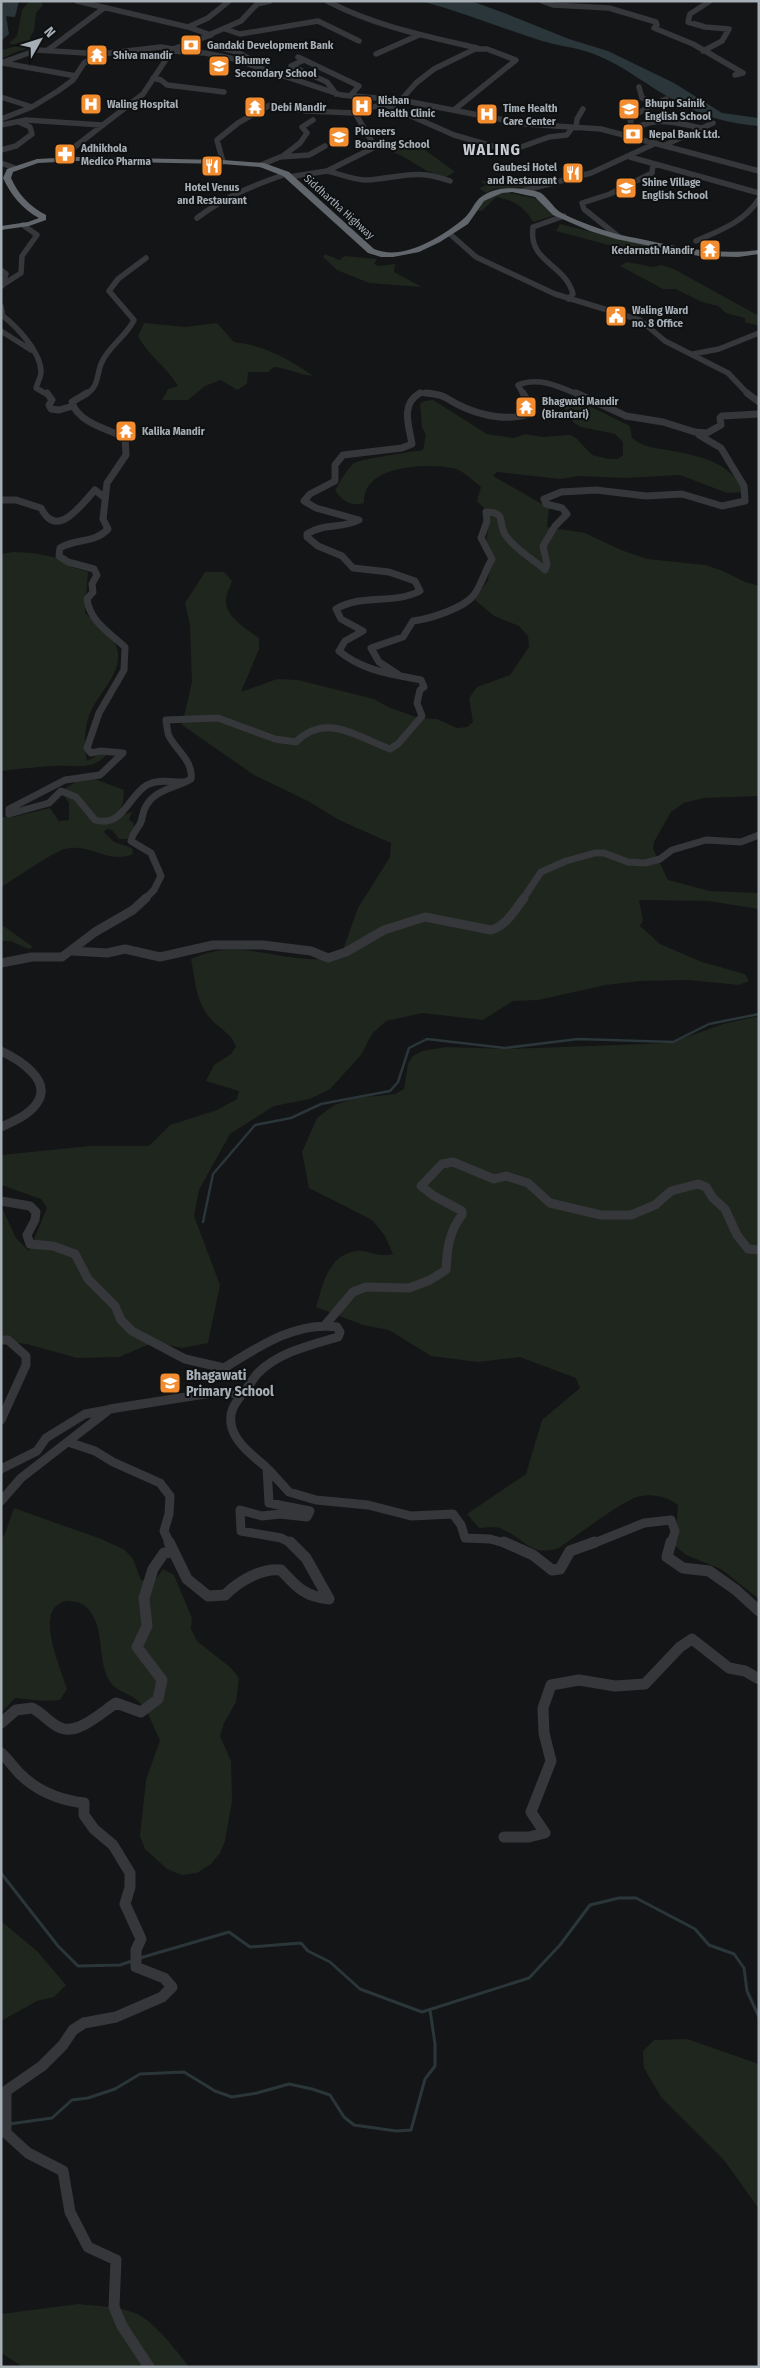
<svg xmlns="http://www.w3.org/2000/svg" width="760" height="2368" font-family="'Fira Sans Condensed',sans-serif">
	<rect width="100%" height="100%" fill="#141516"/>
	<path fill="#1f261e" d="M29,1H41L43,5L36,13L34,31L30,37L36,47L18,51L1,59V50L17,46L9,43L17,36L22,10Z
		M414,142L454,171L453,173L446,177L427,171L402,156L386,149L390,146Z
		M480,181L524,182L529,187L494,189L486,193L479,188L486,185Z
		M505,192L538,199L556,215L533,222C525,207 513,200 496,197L482,211L474,210L487,196Z
		M560,224L650,246L640,252L631,251L556,231Z
		M325,254L339,260L345,256L377,259L374,264C382,268 387,264 395,264L394,272L422,287L369,283L337,270L323,257Z
		M627,262L653,267L661,265L674,269L759,316V326L745,322V318L726,313L718,306L702,302L676,289H663L620,266Z
		M144,323L185,327L217,323L234,342C263,345 289,359 313,376C299,375 288,368 274,367L268,372H248L247,384L237,390L221,380L205,386L188,400H162L168,389L178,386C167,367 148,356 138,336Z
		M562,397H571L630,426L632,438C643,447 654,448 668,450C703,457 726,460 746,492L727,493L680,475L625,478L578,476L561,479L497,472L493,476L549,508L547,527L585,533L621,550L647,559L705,565L723,571L745,582L759,586V796L704,798L684,803L671,812L654,842L653,849L668,880L710,891L759,893V909L708,901L639,900L643,920L640,926L660,944L702,962L745,974L749,981L739,985L688,980L640,981L606,985L538,1000L513,1001L483,1020L422,1013L386,1021L372,1034L361,1055L330,1089L310,1099L274,1106L230,1134L199,1190L194,1216L220,1285L208,1343L182,1348L155,1342L119,1357L77,1358L27,1344L1,1341V1206L16,1238L29,1251L47,1208L41,1199L1,1185V1155L90,1146H149L170,1125L217,1110L237,1099L239,1091L206,1081L214,1065L231,1054L236,1047C232,1033 219,1029 210,1018C196,1002 195,980 191,959C233,939 267,957 309,959C319,960 330,958 340,958L358,908L390,857L391,843L339,820L308,801L254,775L182,725L192,682L190,625L185,603L205,572H224L232,581C230,587 226,594 226,600C225,617 248,630 259,638V649L241,692L277,679L298,680L374,699L388,707L419,718L437,719L457,728L467,727L473,722L469,698L477,687L510,675L529,647L528,636L519,626L494,616L475,600L488,580L490,564L486,543L490,514L477,501L481,487C472,480 463,470 452,468C425,463 362,465 364,503C351,507 342,501 335,490C340,481 346,471 353,464C357,459 411,452 423,450L426,435L422,427L420,404L424,401L433,400L487,434L514,438L525,434L543,437L570,435L576,438L592,455L609,459H618L623,455V442L615,434L581,427L574,423L563,406Z
		M13,552L33,553L58,558L72,567L88,572L85,613C94,622 110,632 115,643C128,671 97,692 89,716C84,731 84,746 87,761L104,752L109,753C89,773 76,764 52,766C35,767 18,769 1,771V554Z
		M95,779L124,790L123,803L116,817L132,812L129,820L134,823L133,830L127,839H119L112,830L106,829L104,832L114,842L132,848L133,854C109,865 90,842 65,849C53,852 15,879 1,887V817H13L50,808L59,821L69,820V803L61,791L79,780Z
		M1,923L2,925L33,947L29,949L10,941H1Z
		M759,1016V1599L721,1569L686,1555L675,1546L678,1505C668,1496 647,1492 634,1498C611,1509 581,1533 559,1548C530,1557 527,1540 502,1529C496,1526 486,1528 479,1528L467,1514L526,1474L542,1420L580,1388L576,1378L520,1357L478,1362L431,1356L389,1330L363,1325L316,1307C323,1285 327,1256 356,1251C367,1249 378,1258 393,1254L385,1236L372,1220L309,1188L302,1152L317,1118L334,1105L357,1098L395,1094L404,1089L408,1064L413,1056L422,1051L446,1047L508,1049L670,1043L723,1024Z
		M14,1508L101,1539L125,1550L133,1559L141,1580L156,1579L163,1569L174,1575L192,1618L191,1629L197,1641L231,1668L239,1678L236,1702L224,1723L220,1736L231,1761L232,1801L225,1841L220,1853L211,1864L197,1873L182,1875L167,1869L145,1849L140,1836L146,1780L160,1740C154,1729 149,1712 140,1703C131,1693 118,1693 110,1682C97,1661 105,1633 91,1613C86,1604 79,1602 69,1601C64,1600 63,1602 59,1604C37,1617 61,1669 67,1689L60,1700L44,1701L15,1698L1,1713V1539L5,1534Z
		M1,1921L37,1951L66,1985L54,1997L37,2001L1,2021Z
		M687,2039L759,2064V2209L724,2160L661,2097L644,2068L643,2051L654,2040Z
		M78,2304C97,2306 116,2306 135,2313C152,2319 178,2352 189,2367H23L1,2353V2314Z"/>
	<path fill="#2a363a" d="M1,1H19L15,17L1,16Z
		M421,1H471L507,14L569,39L608,51L674,83L722,113L759,118V126C731,124 704,117 679,103C650,88 625,66 594,54C576,47 557,46 539,40C499,27 461,12 421,1Z"/>
	<g fill="none" stroke-linecap="round" stroke-linejoin="round">
		<path stroke="#2a363a" stroke-width="2.5" d="M203,1222L213,1174L255,1125L291,1118L321,1104L390,1091L398,1082L409,1048L427,1039L505,1048L578,1039L673,1042L709,1024L759,1014"/>
		<path stroke="#2a363a" stroke-width="3" d="M1,1873L58,1946L78,1966L120,1965L132,1961
			M140,1958L229,1932L250,1947L301,1943L308,1951L330,1962L360,1989L422,2012L529,1978L560,1945L590,1905L619,1898H636L695,1929L709,1945L734,1954L744,1968L747,1991L759,2017
			M9,2124L52,2118L72,2100L88,2098L115,2089L140,2074L184,2072L215,2091L232,2097L257,2093L289,2084L312,2089L330,2095L344,2117L354,2125L396,2131L411,2130L425,2079L435,2066V2044L430,2010"/>
		<path fill="#2a363a" fill-rule="evenodd" d="M1,1H9L6,16L9,34L1,41Z"/>
		<path stroke="#35373b" stroke-width="5.5" d="M77,1L188,27L211,35
			M327,1C375,26 425,36 477,48L434,69L416,83L401,100
			M542,1L553,5L609,8L656,22L657,25L654,28L693,44L743,73L735,75
			M188,27L208,18L229,1
			M225,29L240,34L318,21L359,41
			M211,34L241,21L257,4L270,1
			M214,46L237,52L259,64
			M48,50L104,8
			M171,51L205,53L230,58L341,95L401,100L525,124L601,129L759,171
			M703,51L722,41L729,29L705,27L688,22L690,14L710,1
			M376,54L419,35
			M298,57L359,86L350,96
			M304,60L291,66L327,82L336,94
			M1,63L37,50L101,54L161,47L173,49
			M3,63L76,76
			M153,78L161,80L167,85L224,92
			M639,87L642,98L655,103
			M1,97L32,107
			M384,104L454,135L510,151L549,137L567,135L572,128
			M454,110L516,60L487,49H477
			M1,119L32,107L58,91L73,80L84,63L101,54
			M1,125L26,120L102,125
			M576,128L577,119L583,109
			M633,129L630,120C641,110 652,104 666,99
			M625,135C653,114 671,122 702,128
			M665,145L713,123
			M1,150L16,146L32,134L30,127L19,122
			M283,156L300,143L307,133L302,127L313,120
			M630,157L759,193
			M59,159L143,94L173,49L211,35
			M223,162L217,140L238,123L270,105L306,111L355,113L392,101
			M1,163L15,168
			M261,165L280,157L309,155L325,146
			M328,171C339,174 354,180 366,180C400,178 415,168 450,181
			M289,177L327,171L375,147L355,113
			M522,191L591,173L656,143
			M564,216L533,227C528,263 565,263 573,294L568,299
			M197,218C226,196 252,186 286,174
			M450,234L476,257L555,294L640,320L665,341L728,373L749,395
			M619,237L584,209L582,203L610,194L652,173L653,164
			M696,241C721,230 744,222 759,199
			M1,270L6,274L2,286
			M1,286L21,273L22,256L37,235L23,225
			M1,306L3,316C17,327 41,352 41,372C41,377 37,384 36,388L48,395
			M1,331L31,350
			M693,354L719,349L759,333
			M85,395C99,387 96,377 101,364C108,346 126,337 134,320L109,291L118,279L146,258
			M418,395L421,393L441,395
			M524,395L518,385C538,376 560,387 579,395"/>
		<path stroke="#35373b" stroke-width="7" d="M47,393L52,400L49,405L51,409L59,410L73,406
			M87,393L72,402C77,422 108,430 125,437L126,455L107,483L103,519L108,529C94,544 76,538 60,548L59,556L68,562L94,569L97,575L92,584L93,592L87,599C90,622 109,632 125,647L124,670L99,713L87,748L91,753L101,751L123,753L100,775L65,780L9,809V814L49,803L61,791L76,797L95,820C123,828 128,796 147,785C158,779 170,782 182,782
			M426,393C448,395 445,399 463,407C483,416 508,421 529,414L532,408L523,393
			M576,393L626,416L663,422L695,432L707,433L721,425L720,418L722,416L759,414
			M747,393L759,402
			M1,500H16L41,508C57,540 80,506 95,490L105,498
			M399,675L379,662L371,648L403,637L413,621C430,619 464,608 474,595C482,584 485,570 492,559L481,538L487,521L486,512C508,512 497,524 506,536C517,551 532,558 545,570L547,564L543,546L555,526L567,514L562,508L546,504L544,499L561,492L596,490L646,496L682,494L722,506L745,501L744,486L721,448L699,435
			M145,899L154,890L161,876L151,853L131,841C133,832 136,831 140,824C143,819 142,813 145,808C154,789 174,789 191,779C194,762 176,750 169,736C167,732 167,725 166,720L218,718L275,739L296,742C326,712 357,737 390,749L398,744L422,716L417,703L420,690L424,687L421,680C391,674 363,671 339,651L345,641L363,631L341,619L336,609C363,593 393,605 420,591L415,581L389,572L353,568L342,556L318,546L307,537V534C323,523 342,529 359,520L316,508L304,501L310,494L335,481V465L343,455L402,448L412,444C409,426 400,404 420,393
			M523,899L541,872L566,861L595,853H604L628,862L645,863L660,859L672,850L706,840L741,842L759,835"/>
		<path stroke="#35373b" stroke-width="9" d="M73,951L107,953L125,949L160,957L213,945H263L311,951L328,958L346,952L384,930L425,917L491,930C506,926 515,910 524,898
			M1,963L32,957H62L95,932L133,910L146,898
			M1,1051C18,1059 53,1080 37,1103C29,1115 14,1121 1,1127
			M1,1201L30,1206L36,1212L35,1220L27,1235L30,1244L53,1246L75,1254L88,1279L115,1306L121,1320L132,1331L185,1359L224,1368C258,1347 296,1321 337,1327L340,1332L338,1337C311,1345 279,1352 258,1373C254,1377 251,1383 247,1388C237,1401 227,1410 232,1428C237,1445 255,1457 267,1468L269,1503L310,1511L307,1517L280,1514L262,1516L240,1510L241,1531L281,1538L293,1544
			M326,1324L353,1292L366,1287L409,1288L430,1280L446,1270C447,1250 449,1231 462,1215V1211L434,1196L421,1186L442,1164L453,1162L494,1179L506,1176L528,1183L550,1203L601,1215H631L655,1205L671,1191L698,1184L706,1187L713,1198L725,1209L737,1235L748,1249L759,1250
			M1,1340H8L26,1356V1365L1,1420
			M68,1442L95,1451L113,1462L160,1483L170,1496L169,1514L164,1531L170,1544
			M1,1469L37,1451L46,1438L85,1414L107,1410
			M269,1470L289,1492L316,1500L368,1505L411,1516L453,1514L461,1525L465,1538L490,1539L508,1544
			M1,1501L21,1478L110,1409L224,1391L241,1395
			M592,1544L644,1523L671,1520L675,1531L671,1544"/>
		<path stroke="#35373b" stroke-width="11" d="M169,1542L187,1579L208,1596L225,1595C239,1581 261,1568 281,1570C297,1587 305,1597 329,1599L306,1558L290,1542
			M504,1542L533,1555L552,1570L560,1569L570,1551L595,1542
			M671,1542L667,1557L683,1568L709,1571L736,1590L759,1611
			M1,1723L16,1710L32,1708C43,1713 50,1724 61,1728C78,1735 102,1712 116,1703L141,1712L158,1699L162,1680L137,1647L147,1626L144,1598L153,1569L164,1553L173,1552
			M1,1753C8,1759 13,1767 20,1774C37,1791 60,1800 84,1803V1815L94,1829L113,1845L130,1873V1887L125,1904L141,1939L136,1950V1967L164,1978L172,1987L162,1997L116,2017L84,2023L73,2030L63,2045L42,2066L6,2091V2133L28,2153L63,2171L70,2212L88,2247L116,2260L114,2307L122,2326L149,2367
			M504,1837H529L545,1833L531,1812L551,1761L544,1733L543,1708L551,1685L579,1680L615,1686L645,1684L680,1647L692,1639L729,1668L745,1671L759,1679"/>
		<path fill="#61666c" fill-rule="evenodd" d="M77,157L223,160L264,163L289,172L374,249C402,261 438,239 461,221C478,208 470,196 500,189C509,187 533,189 541,193C548,198 553,207 560,212C570,218 584,223 595,227C613,234 631,237 650,241C688,249 720,255 759,250V254L738,257L699,256L616,239L590,231L553,215L535,197L512,192L502,193L484,201L468,224L440,242L419,252L393,257H381L368,253L283,176L260,167L223,164L77,161L38,163L13,172L11,178C18,194 30,207 46,215V220L29,226L1,230V226L28,222L39,218C22,209 11,195 3,178L7,169L37,159Z"/>
	</g>
	<defs>
		<g id="bank-square" transform="scale(1.125)"><rect x="-9" y="-9" width="18" height="18" rx="4" fill="#f38c2f" stroke="#0f1011"/><path d="M-6-4H6V4H-6ZM0-2.3a2.3 2.3 0 1 0 0 4.6a2.3 2.3 0 1 0 0-4.6Z" fill="#fff"/></g>
		<g id="temple-square" transform="scale(1.125)"><rect x="-9" y="-9" width="18" height="18" rx="4" fill="#f38c2f" stroke="#0f1011"/><path d="M0-6L5-2H3V0L6.5 2.5H4V6H1.5V3h-3V6H-4V2.5H-6.5L-3 0V-2H-5Z" fill="#fff"/></g>
		<g id="school-square" transform="scale(1.125)"><rect x="-9" y="-9" width="18" height="18" rx="4" fill="#f38c2f" stroke="#0f1011"/><path d="M0-5L7-2L0 1L-7-2ZM-4 1L0 2.5L4 1V4Q0 6-4 4Z" fill="#fff"/></g>
		<g id="hospital-square" transform="scale(1.125)"><rect x="-9" y="-9" width="18" height="18" rx="4" fill="#f38c2f" stroke="#0f1011"/><path d="M-5-5h3v3.5h4V-5h3V5h-3V1.5h-4V5h-3Z" fill="#fff"/></g>
		<g id="pharmacy-square" transform="scale(1.125)"><rect x="-9" y="-9" width="18" height="18" rx="4" fill="#f38c2f" stroke="#0f1011"/><path d="M-2-6h4v4h4v4h-4v4h-4v-4h-4v-4h4Z" fill="#fff"/></g>
		<g id="restaurant-square" transform="scale(1.125)"><rect x="-9" y="-9" width="18" height="18" rx="4" fill="#f38c2f" stroke="#0f1011"/><path d="M-5-6h1v4h1v-4h1v4h1v-4h1v5L-1.5 .5V6h-2V.5L-5-1ZM5-6V6H3V1.5H1.5Q1.5-4 5-6Z" fill="#fff"/></g>
		<g id="civic-square" transform="scale(1.125)"><rect x="-9" y="-9" width="18" height="18" rx="4" fill="#f38c2f" stroke="#0f1011"/><path d="M-.6-6.5H3V-4.5H.6V-3L4-1V1h2V6H-6V1h2V-1L-.6-3ZM-1.2 2.5V6h2.4V2.5Z" fill="#fff"/></g>
	</defs>
	<g fill-rule="evenodd">
		<use href="#bank-square" x="191" y="45"/>
		<use href="#temple-square" x="97" y="55"/>
		<use href="#school-square" x="219" y="66"/>
		<use href="#hospital-square" x="91" y="104"/>
		<use href="#hospital-square" x="362" y="106"/>
		<use href="#temple-square" x="255" y="107"/>
		<use href="#school-square" x="629" y="109"/>
		<use href="#hospital-square" x="487" y="114"/>
		<use href="#bank-square" x="633" y="134"/>
		<use href="#school-square" x="339" y="137"/>
		<use href="#pharmacy-square" x="65" y="154"/>
		<use href="#restaurant-square" x="212" y="166"/>
		<use href="#restaurant-square" x="573" y="173"/>
		<use href="#school-square" x="626" y="188"/>
		<use href="#temple-square" x="710" y="250"/>
		<use href="#civic-square" x="616" y="316"/>
		<use href="#temple-square" x="526" y="407"/>
		<use href="#temple-square" x="126" y="431"/>
		<use href="#school-square" x="170" y="1383"/>
	</g>
	<g text-anchor="middle" dominant-baseline="central" stroke-width="4" stroke-linejoin="round" paint-order="stroke">
		<g font-size="11" font-weight="bold" fill="#a6aeb6" stroke="#0f1011" text-anchor="start">
			<text x="207" y="45">Gandaki Development Bank</text>
			<text x="113" y="55">Shiva mandir</text>
			<text x="235" y="60">Bhumre<tspan x="235" dy="13">Secondary School</tspan></text>
			<text x="378" y="100">Nishan<tspan x="378" dy="13">Health Clinic</tspan></text>
			<text x="645" y="103">Bhupu Sainik<tspan x="645" dy="13">English School</tspan></text>
			<text x="107" y="104">Waling Hospital</text>
			<text x="271" y="107">Debi Mandir</text>
			<text x="503" y="108">Time Health<tspan x="503" dy="13">Care Center</tspan></text>
			<text x="355" y="131">Pioneers<tspan x="355" dy="13">Boarding School</tspan></text>
			<text x="649" y="134">Nepal Bank Ltd.</text>
			<text x="81" y="148">Adhikhola<tspan x="81" dy="13">Medico Pharma</tspan></text>
			<text x="557" y="167" text-anchor="end">Gaubesi Hotel<tspan x="557" dy="13">and Restaurant</tspan></text>
			<text x="642" y="182">Shine Village<tspan x="642" dy="13">English School</tspan></text>
			<text x="212" y="187" text-anchor="middle">Hotel Venus<tspan x="212" dy="13">and Restaurant</tspan></text>
			<text x="694" y="250" text-anchor="end">Kedarnath Mandir</text>
			<text x="632" y="310">Waling Ward<tspan x="632" dy="13">no. 8 Office</tspan></text>
			<text x="542" y="401">Bhagwati Mandir<tspan x="542" dy="13">(Birantari)</tspan></text>
			<text x="142" y="431">Kalika Mandir</text>
		</g>
		<g font-size="11" fill="#a6aeb6" stroke="#0f1011">
			<text transform="translate(339 207) rotate(42)">Siddhartha Highway</text>
		</g>
		<g font-size="14" font-weight="bold" fill="#a6aeb6" stroke="#0f1011" text-anchor="start">
			<text x="186" y="1375">Bhagawati<tspan x="186" dy="16">Primary School</tspan></text>
		</g>
		<g font-size="16" font-weight="bold" letter-spacing="1" fill="#c7ccd2" stroke="#0f1011">
			<text x="492" y="149">WALING</text>
		</g>
	</g>
	<rect width="760" height="2368" fill="none" stroke="#a6aeb6" stroke-width="5"/>
	<g transform="translate(40 40) rotate(51)" stroke="#0f1011" stroke-width="4" paint-order="stroke">
	<path d="M0-4L9 19L0 12L-9 19Z" fill="#a6aeb6"/>
	<text y="-8" font-size="14" font-weight="bold" text-anchor="middle" fill="#a6aeb6">N</text>
	</g>
</svg>
